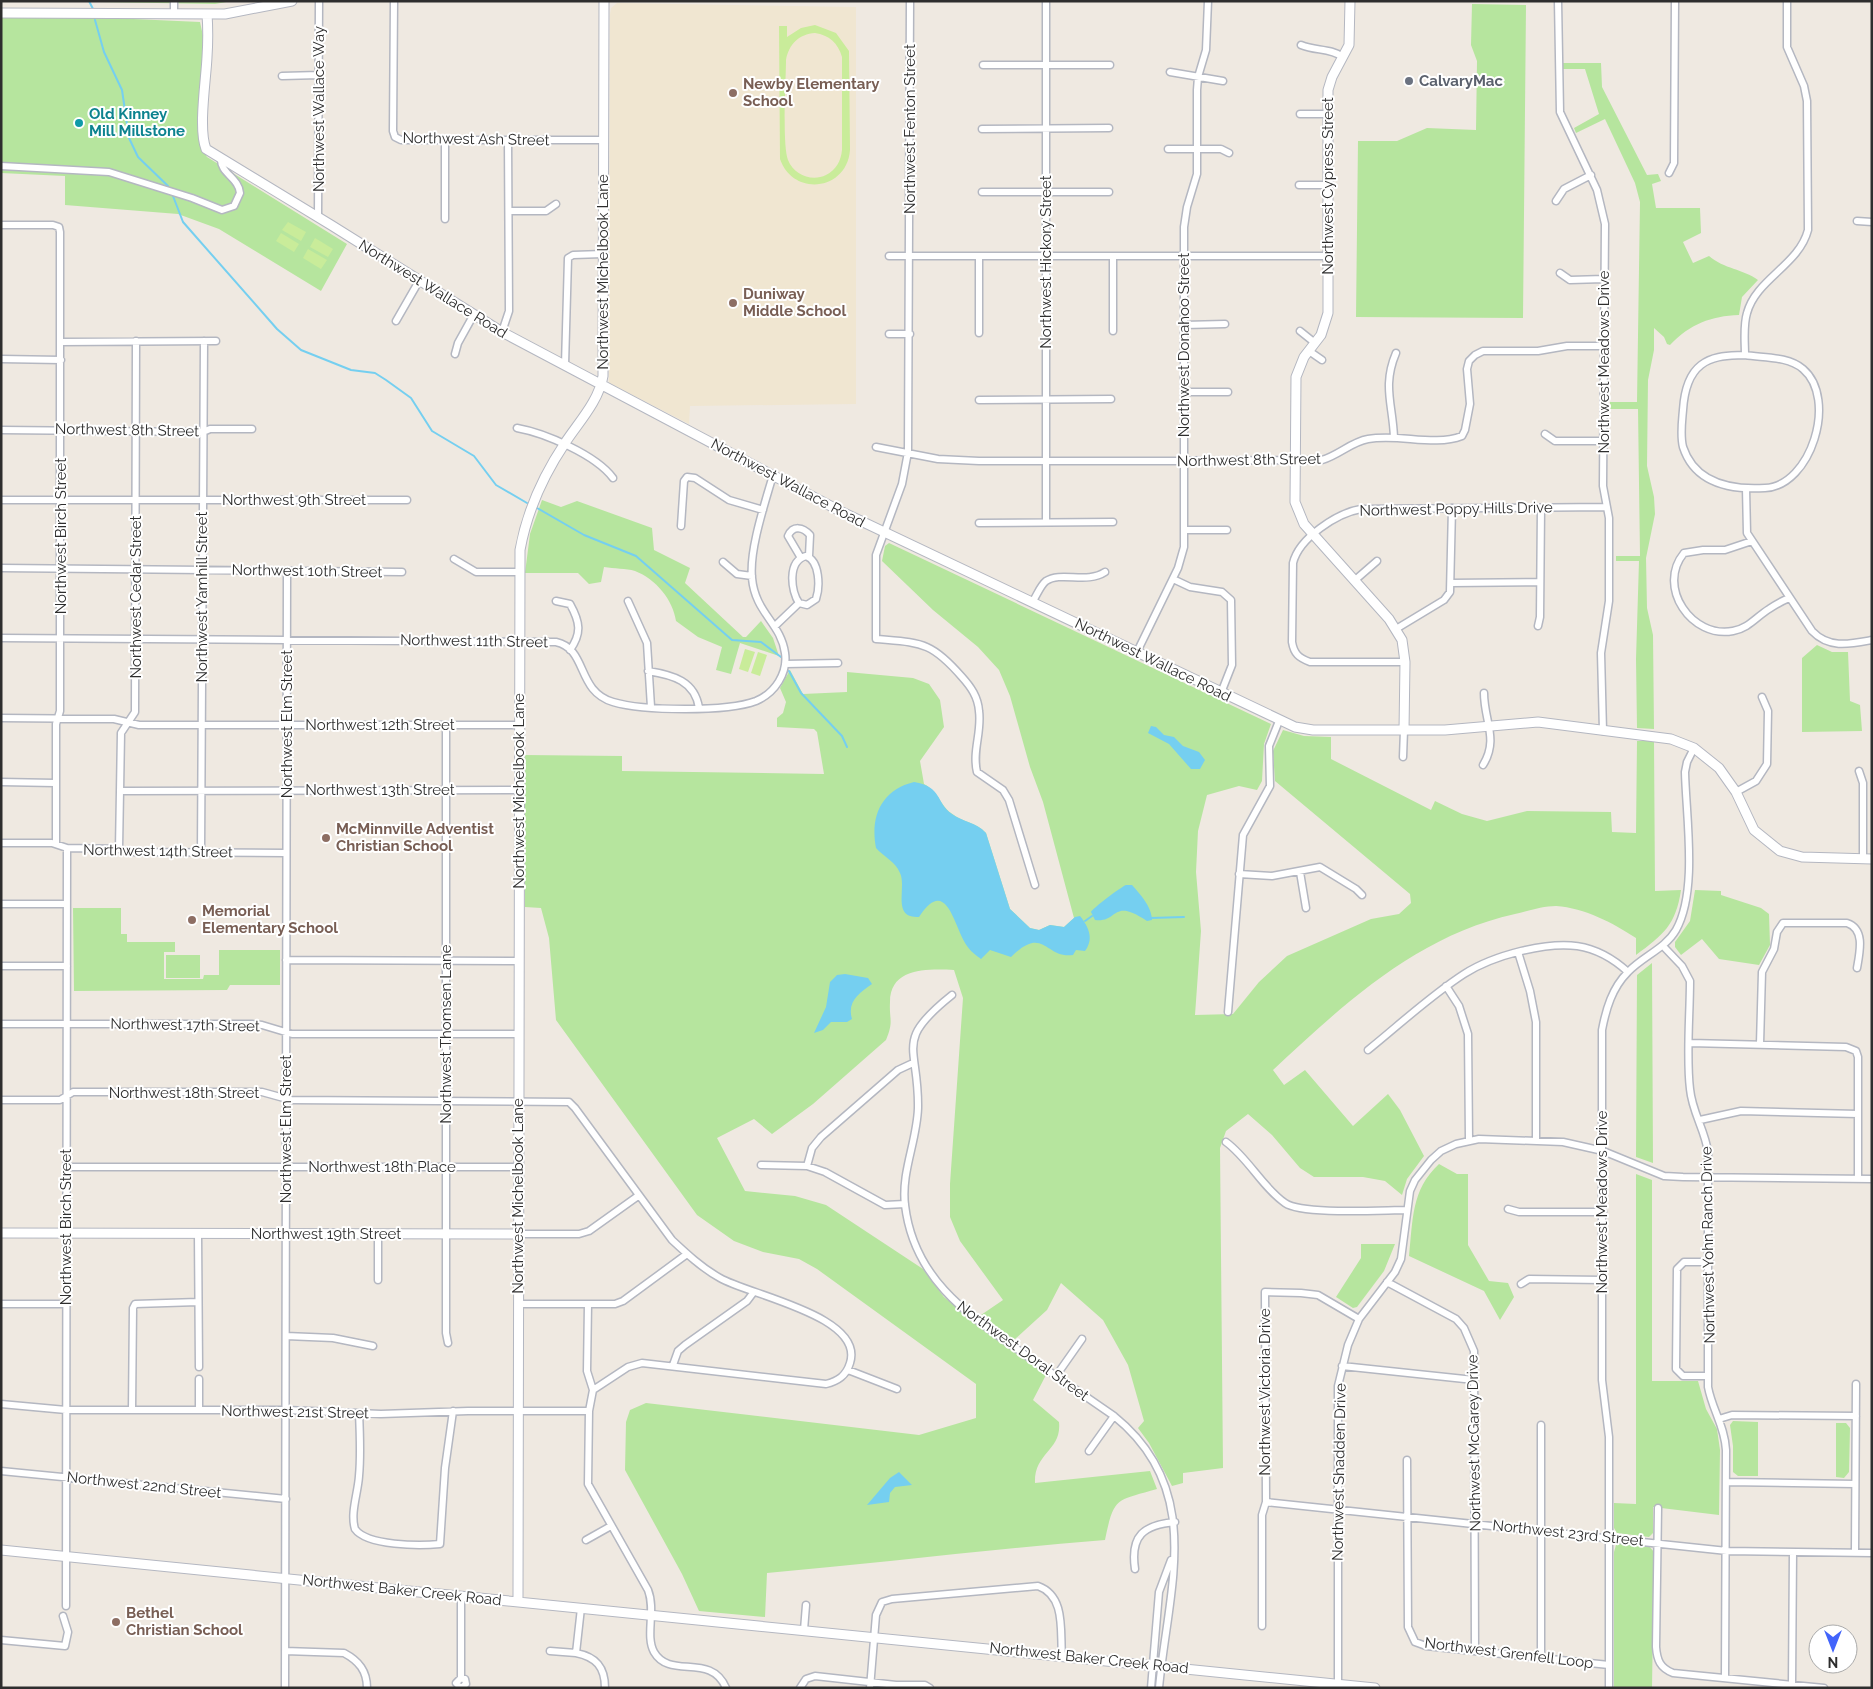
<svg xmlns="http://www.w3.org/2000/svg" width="1873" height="1689" font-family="Raleway,sans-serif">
	<rect width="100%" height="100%" fill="#efe9e1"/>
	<path fill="#f0e6d1" d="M617,3L856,7V404L690,406L689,424L609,383L610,15L611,8Z"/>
	<path fill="#b6e59e" d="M42,1H232L215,4Z
		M1472,4L1526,5L1523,318L1356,317L1358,141H1397L1427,128L1476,130L1477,61L1471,45Z
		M1,13L200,22L203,36L204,152L207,157L347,244L321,291L219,229L178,214L65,205V176L1,173Z
		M1563,63H1601L1602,87L1647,175L1658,174L1661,181L1652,184L1656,208H1700L1701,233L1683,242L1693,263L1709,256C1724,269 1743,269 1758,280L1742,297L1739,315C1711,316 1690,324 1670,345L1667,344L1664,337L1654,328V350L1648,380L1647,466L1654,497L1655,514L1646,558L1647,608L1653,635L1654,729L1637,728L1636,659L1639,561H1616V556H1640L1638,409H1610V402H1637L1640,202L1635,183L1605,119L1576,133L1574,128L1599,114L1585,69H1563Z
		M542,500L561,507L577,501L652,528L654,550L690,568L685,583L743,637H746L761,621L773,638L779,656L740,643L731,674L716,670L722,647L698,637L676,621C673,600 656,579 635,571C626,568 614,569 604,567L601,582L589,584L578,573H525L530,534Z
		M889,543L1271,724L1264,744L1262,781L1257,790L1239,786L1207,795L1198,831L1196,872L1201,931L1195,1015L1233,1014L1259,982L1287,956L1371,919L1399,914L1411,903L1410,894L1275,781L1273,751L1283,730L1304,736L1331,737V759L1431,810L1435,801L1462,814L1487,821L1527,811L1611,812L1612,832L1636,833L1637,741H1654L1655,891L1681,890C1676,925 1663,935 1636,955V938C1613,923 1585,908 1556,906C1543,906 1528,911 1515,914C1416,936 1344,1004 1273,1070L1284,1085L1305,1070L1353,1126L1388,1094L1400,1110L1424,1156L1407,1179L1402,1195L1385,1181L1363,1177H1314L1300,1168L1272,1135L1248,1114L1226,1131L1220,1148L1223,1468L1183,1473V1483L1172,1486L1149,1443L1138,1428L1144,1421L1128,1365L1103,1320L1061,1283L1047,1310L1014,1340L981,1315L1003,1300L960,1241L950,1217V1184L963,998L954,970C929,969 890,967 890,1002C889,1020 894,1021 886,1040L813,1104L772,1134L754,1119L717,1138L745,1191L795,1196L826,1205L923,1269L944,1297L980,1326L1046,1375L1033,1400L1059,1422C1062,1451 1034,1452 1035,1483L1150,1471L1157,1489C1116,1501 1114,1496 1105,1540C992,1549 880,1563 767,1573L765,1617L699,1611L682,1574L625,1470L626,1422L630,1410L646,1403L919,1435L976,1418V1384L817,1269L799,1259L763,1252L734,1241L697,1215L556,1020L549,938L541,908L525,907V755L622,756V771L824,774L817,732L814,729L777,727V718L783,713L786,702L780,688L790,670L803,694L847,692V672L913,678L929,684L940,700L944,727L920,761L924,784C939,792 940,805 951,813C962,822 976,822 986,833L1010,909L1030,928L1039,930L1050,925L1064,927L1074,918L1043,802L1030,767L1010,696L999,670L978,647L933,610L882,561L885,546Z
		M1817,645L1832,652H1848L1850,701L1860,705L1862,731L1802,732V658Z
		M1695,890L1721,891V895L1761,908L1769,914L1770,945L1759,965L1719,959L1702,939L1681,955L1675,947V942L1690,921Z
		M73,908H121V934H127V942H175V952H164V979H203L204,975H219V950H280V985H230L227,990L74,991Z
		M166,955H200V978H166Z
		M1652,963L1653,1163L1636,1157L1637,975Z
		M1439,1164L1457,1174H1468V1245L1489,1281L1508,1283L1514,1297L1500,1320L1484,1291L1409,1256C1413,1220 1411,1190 1439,1164Z
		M1636,1174L1652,1180V1381H1698L1706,1409L1717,1429L1720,1450L1719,1515L1653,1507V1533L1649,1537L1617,1533L1614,1528V1503L1636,1504Z
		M1361,1244H1395L1384,1271L1357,1307L1353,1308L1336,1297L1361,1258Z
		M1733,1421L1758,1422V1476H1738L1733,1472V1446L1730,1425Z
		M1836,1423H1846L1850,1428L1849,1472L1844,1478L1836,1477Z
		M1621,1542L1649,1546L1654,1552L1652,1688H1614V1552L1616,1545Z"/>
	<path fill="#c9ec9a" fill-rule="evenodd" d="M815,25L836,33L849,51L850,150C847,191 793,197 780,159L779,26H787V37L801,28ZM815,33C829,35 838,43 842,57V150C841,161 836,170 826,175C812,182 794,175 788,160C782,144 786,80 786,60C789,44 799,34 815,33Z
		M288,222L306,232L301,241L282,230Z
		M281,233L299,244L294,252L276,241Z
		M315,238L333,249L328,257L310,247Z
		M308,249L327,260L321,269L303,258Z
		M745,649L755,652L748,672L739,669Z
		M758,652L767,655L760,676L751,673Z"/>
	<path fill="#75cff0" d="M1151,726L1156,727L1164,735L1174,737L1183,746L1199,752L1205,760L1200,769H1191L1169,744L1148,733Z
		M914,782C943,787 935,802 952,814C963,822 976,822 986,833L1010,909L1030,928L1039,930L1050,925L1064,927L1075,917L1080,916C1089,927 1094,939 1085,951L1076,950L1073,955C1045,959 1044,924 1011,957L990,950L981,959C976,955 971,952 967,946C954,928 947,874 919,917C891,919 907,887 900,873C895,861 884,857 876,848C870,817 881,790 914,782Z
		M1126,885H1132C1140,894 1152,907 1152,920L1147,921C1111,897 1119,923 1095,920L1091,912C1093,908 1121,887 1126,885Z
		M845,974L868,978L872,984C858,994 847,1002 852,1019L847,1022H831L823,1030L814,1033L826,1007L830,982L837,975Z
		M899,1472L912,1485L895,1487L890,1493L889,1502L867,1505L890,1478Z"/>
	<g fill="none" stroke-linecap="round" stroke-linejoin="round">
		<path stroke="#75cff0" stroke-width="2" d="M89,1L93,9
			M95,20L104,52L122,90L129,138L138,157L168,186
			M173,196L183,222L277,329L301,350L351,370L375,373L386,380L411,398L432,431L474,456L496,485L527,503
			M537,508L584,535L636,556L732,640L761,642L781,657
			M789,671L801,693L842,736L847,747
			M1152,918H1150L1184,917
			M1085,921L1092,916"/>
		<g stroke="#b4b7c1" stroke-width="9">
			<path id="street" d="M174,1V14
				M394,1L393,131L395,137L401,140H604
				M910,1L908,452L902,484L876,555V639C921,643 931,641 962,677C971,687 978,697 979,711C982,732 972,751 977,772L1003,790L1009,800L1035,885
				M1046,1V522
				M1558,1L1560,112L1597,190L1605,224L1603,486L1609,518V601L1601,653L1603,731
				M1301,45C1316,51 1330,48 1343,57
				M983,65H1110
				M1170,72L1223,81
				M282,76L319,75
				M1300,114H1328
				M982,129L1109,128
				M445,140V219
				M1168,149H1221L1229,153
				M1,166L109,172L192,198L222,210L234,206L240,193C239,178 220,173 221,159
				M1669,173L1674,163L1675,1
				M1299,185H1327
				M982,192H1109
				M1556,201L1564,189L1591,175
				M509,211H546L556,204
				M318,217L319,1
				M1857,221L1872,222
				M1,225H53L59,227L60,232V711L56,724V844
				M889,256H1328
				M1560,273L1570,280L1604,279
				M396,321L419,281
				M1184,325L1225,324
				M1113,331V256
				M1300,331L1315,343
				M502,332L509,311L508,140
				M979,333V256
				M889,334H910
				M60,342L216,341
				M1309,351L1322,360
				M455,354L458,343L473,316
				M1745,355C1763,358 1788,356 1803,369C1838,399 1811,486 1765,488C1732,490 1695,484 1683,447C1680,435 1682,422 1683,410C1684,394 1688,375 1701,365C1714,355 1729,356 1745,355Z
				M1745,355C1745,342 1743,326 1747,313C1756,279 1799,265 1808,230L1807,101L1804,86L1787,47V1
				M1,359L61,360
				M565,365L568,258L573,255L603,254
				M1184,392H1228
				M979,400L1111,399
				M517,428C545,433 596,455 613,478
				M1,430L203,432L210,429H252
				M1545,434L1555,441H1603
				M1394,438C1393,405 1382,386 1396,353
				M876,447L938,459L979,461L1322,460C1339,455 1351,442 1368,439C1399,433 1433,447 1462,436L1465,430L1470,404L1467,369L1469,361L1475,355L1483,351H1538L1567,346H1603
				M1746,488L1747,533L1812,631C1829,649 1850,644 1872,640
				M1,500H407
				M979,523L1113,522
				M681,526L684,481L687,477L695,478L729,500L763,510
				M1185,530H1227
				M1752,541L1725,550H1703L1684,553C1656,587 1692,639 1733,631C1749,628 1756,617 1769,609C1775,605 1782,601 1789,598
				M806,556C820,561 820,587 816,599L807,605L799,603C791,591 787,561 806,556Z
				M801,558L788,536C793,525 803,527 810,535L809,556
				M454,559L476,572H519
				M723,562L737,574L752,576
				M1,568L402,572
				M1173,579L1190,587L1222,592L1231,600L1232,665L1221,693
				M1354,581L1377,561
				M1451,583L1540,582
				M556,601L570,604C580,622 582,633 570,650
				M628,601L647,643L651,707
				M1033,601C1037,595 1040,586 1046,581C1061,571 1087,584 1105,572
				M775,626L799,603
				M1538,626L1540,617L1541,508
				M1396,629L1444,600L1450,592L1452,508
				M1,638L556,642C588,649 576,691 613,702C643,711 727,712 756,701C775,693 788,673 785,653C781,623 755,613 752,578C749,550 765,503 773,475
				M1137,652L1178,568L1184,547V227L1187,207L1197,174V90L1198,77L1206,50L1208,1
				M1405,662H1310C1299,658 1294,654 1292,642L1293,563C1299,538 1337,513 1361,509L1607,507
				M785,664L838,663
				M648,671C673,675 695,681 699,708
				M1,718L114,719L139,725H519
				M446,725V1333L448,1343
				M1403,757L1404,730
				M1483,765C1499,739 1484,721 1484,693
				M1859,771L1863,783V858
				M1,782L55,783
				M121,791L519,790
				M1736,792L1756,781L1767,764L1768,711L1762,697
				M1,843H52L67,848L119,849L129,852L286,853
				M119,849L121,733L135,712L136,341
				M201,853L204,341
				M1300,872L1306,908
				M1239,874L1272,876L1320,867L1356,889L1362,895
				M1,904H67
				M1663,946L1682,966L1690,981C1690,1015 1686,1056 1690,1089C1692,1112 1705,1130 1708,1152V1387C1712,1409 1725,1427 1726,1450L1725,1677
				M1518,952L1530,991L1536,1022V1141
				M286,960L518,961
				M1,966H67
				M1446,986L1459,1006L1468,1034L1469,1140
				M952,995C893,1042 919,1045 918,1108C917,1141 901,1172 905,1205C914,1281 970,1316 1027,1356C1056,1376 1085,1396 1114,1416C1206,1490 1168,1589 1159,1688
				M1228,1012L1243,835L1270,786L1269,746L1279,721
				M1,1024H252L262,1025L292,1034H518
				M1690,1043L1846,1047L1856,1051L1858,1057V1179
				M1760,1044L1762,972L1774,949L1777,932L1783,923H1847C1865,929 1860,951 1857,968
				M1368,1050C1399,1025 1430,996 1464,974C1481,963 1501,956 1521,951C1563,941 1594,941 1628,972
				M1,1100H60L73,1092H262L291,1100L569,1102L575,1108L672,1240C687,1254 702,1268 720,1278C749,1295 865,1316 850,1363C846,1376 838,1381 826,1384L642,1363L628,1367L593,1390
				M1700,1120L1741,1111L1858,1114
				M1226,1142C1249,1159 1262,1187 1285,1203C1302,1215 1382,1210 1407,1210
				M761,1165L807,1166L825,1172L885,1205L905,1204
				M807,1166L812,1148L821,1137L898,1070L913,1063
				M66,1167H518
				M1508,1209L1519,1212H1603
				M198,1234L199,1367
				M518,1234H579L589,1231L638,1196
				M378,1280V1234
				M1387,1282L1456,1319L1464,1328L1474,1351L1475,1651
				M1521,1284L1529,1279L1602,1280
				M1,1304H66
				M518,1304H615L623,1301L687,1254
				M588,1304L587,1371L593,1390L589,1411L588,1484L648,1590C656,1610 645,1636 654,1652C670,1680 711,1652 726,1688
				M286,1336L333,1338L373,1346
				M673,1365L678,1351L685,1345L747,1301L753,1293
				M1342,1366L1474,1380
				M848,1370L897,1389
				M1056,1376L1082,1339
				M1708,1376H1683L1676,1369L1677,1269L1684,1262H1710
				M199,1379V1410
				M1,1404L66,1410H286L381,1414L468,1411H589
				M132,1410L133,1308L135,1304L198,1302
				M359,1413C360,1434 361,1455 359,1476C358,1493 350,1513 355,1529C367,1546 420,1546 440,1544L445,1468L453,1411
				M1719,1419L1732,1415L1856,1416
				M1541,1425V1658
				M1089,1451L1114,1416
				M1407,1460L1408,1627L1415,1642L1426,1646L1609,1665
				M1,1471L286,1499
				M1727,1482L1855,1484
				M1266,1502L1727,1551L1872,1553
				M1658,1508L1656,1647C1657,1660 1660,1668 1673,1673L1824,1688
				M586,1540L611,1526
				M1855,1552L1856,1384
				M1135,1569C1130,1535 1144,1525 1175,1522
				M66,1606L67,848
				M581,1608L576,1653C596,1657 605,1667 605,1688
				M1262,1626V1515L1266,1502L1265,1292L1301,1293L1318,1295L1359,1319
				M804,1630L806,1605
				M1,1640L65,1646L68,1632L63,1616
				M285,1651L344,1653C359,1661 367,1671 367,1688
				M550,1651L576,1653
				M461,1678L465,1679L466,1684L461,1688L456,1683L461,1678V1596
				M1792,1684L1793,1552
				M1338,1687V1386L1348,1345L1359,1319L1395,1272L1401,1259L1410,1191L1415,1180L1431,1160L1441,1151L1456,1144L1479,1139L1563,1142L1603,1151L1664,1176L1683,1177L1872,1179
				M285,1688L287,571
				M800,1688L806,1679L815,1676L896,1685H925L930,1688
				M870,1688L876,1615L882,1602L892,1599L1038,1586C1066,1596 1060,1631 1062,1656
				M1151,1688L1159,1592L1171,1560
				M1609,1688V1437L1602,1380V1030C1606,1009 1612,988 1628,972C1643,956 1665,949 1676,930C1698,891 1686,817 1685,772L1687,762L1694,748"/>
		</g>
		<g stroke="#b4b7c1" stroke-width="11">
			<path id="secondary" d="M1350,1L1349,45L1332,77L1328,90V313L1321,335L1304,357L1296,377L1295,502L1304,524L1389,619L1402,640L1405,662L1404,730
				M1,13L225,14L292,1
				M207,14C208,28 208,42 207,57C206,80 198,129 206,149L331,225L502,332L842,512L1295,727L1313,730H1445L1538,722L1671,739L1694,748L1719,768L1736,792L1754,830L1780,851L1802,857L1872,859
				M1,1233L518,1234
				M1,1550L1375,1688
				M518,1601L520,550C527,511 543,476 565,443C578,423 599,401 603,376L604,1"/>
		</g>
		<use href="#street" stroke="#fff" stroke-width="6"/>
		<use href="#secondary" stroke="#fff" stroke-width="9"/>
	</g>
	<circle fill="#6b7280" stroke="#fff" stroke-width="2" cx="1409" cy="81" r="5"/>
	<g fill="#8d6e63" stroke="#fff" stroke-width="2">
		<circle cx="733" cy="93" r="5"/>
		<circle cx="733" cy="303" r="5"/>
		<circle cx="326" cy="838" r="5"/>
		<circle cx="192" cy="920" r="5"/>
		<circle cx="116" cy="1622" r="5"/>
	</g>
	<circle fill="#0f9aa8" stroke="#fff" stroke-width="2" cx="79" cy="123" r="5"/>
	<g text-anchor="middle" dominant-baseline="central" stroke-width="4" stroke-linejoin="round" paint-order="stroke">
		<g font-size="15" font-weight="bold" fill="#5b616d" stroke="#fff" text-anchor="start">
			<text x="1419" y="81">CalvaryMac</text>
		</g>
		<g font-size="15" font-weight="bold" fill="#785e54" stroke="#fff" text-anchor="start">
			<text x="743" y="84">Newby Elementary<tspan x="743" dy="17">School</tspan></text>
			<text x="743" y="294">Duniway<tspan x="743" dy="17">Middle School</tspan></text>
			<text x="336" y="829">McMinnville Adventist<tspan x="336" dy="17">Christian School</tspan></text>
			<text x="202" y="911">Memorial<tspan x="202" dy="17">Elementary School</tspan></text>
			<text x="126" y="1613">Bethel<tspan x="126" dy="17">Christian School</tspan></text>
		</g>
		<g font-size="15" fill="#2e2e2e" stroke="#fff">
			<text transform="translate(319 109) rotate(-90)">Northwest Wallace Way</text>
			<text transform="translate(910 129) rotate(-90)">Northwest Fenton Street</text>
			<text transform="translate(476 139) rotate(1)">Northwest Ash Street</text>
			<text transform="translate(1328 186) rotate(-90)">Northwest Cypress Street</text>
			<text transform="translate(1046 262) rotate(-90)">Northwest Hickory Street</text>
			<text transform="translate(603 272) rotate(-90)">Northwest Michelbook Lane</text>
			<text transform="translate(433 289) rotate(32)">Northwest Wallace Road</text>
			<text transform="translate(1184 345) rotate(-90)">Northwest Donahoo Street</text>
			<text transform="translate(1604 362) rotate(-90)">Northwest Meadows Drive</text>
			<text transform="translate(127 430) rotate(1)">Northwest 8th Street</text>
			<text transform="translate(1249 460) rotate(-1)">Northwest 8th Street</text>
			<text transform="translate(788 483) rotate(28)">Northwest Wallace Road</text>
			<text x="294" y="500">Northwest 9th Street</text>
			<text transform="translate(1456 509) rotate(-1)">Northwest Poppy Hills Drive</text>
			<text transform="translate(61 536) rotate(-90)">Northwest Birch Street</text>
			<text transform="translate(307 571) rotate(1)">Northwest 10th Street</text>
			<text transform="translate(136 597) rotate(-90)">Northwest Cedar Street</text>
			<text transform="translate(202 597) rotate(-90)">Northwest Yamhill Street</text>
			<text transform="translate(474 641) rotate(1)">Northwest 11th Street</text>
			<text transform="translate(1153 660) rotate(26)">Northwest Wallace Road</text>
			<text transform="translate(287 724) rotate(-90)">Northwest Elm Street</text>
			<text x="380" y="725">Northwest 12th Street</text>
			<text x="380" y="790">Northwest 13th Street</text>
			<text transform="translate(519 791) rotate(-90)">Northwest Michelbook Lane</text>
			<text transform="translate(158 851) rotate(1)">Northwest 14th Street</text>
			<text transform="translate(185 1025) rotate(1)">Northwest 17th Street</text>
			<text transform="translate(446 1034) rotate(-90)">Northwest Thomsen Lane</text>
			<text x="184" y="1093">Northwest 18th Street</text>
			<text transform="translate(286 1129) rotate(-90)">Northwest Elm Street</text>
			<text x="382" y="1167">Northwest 18th Place</text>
			<text transform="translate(518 1196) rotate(-90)">Northwest Michelbook Lane</text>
			<text transform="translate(1602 1202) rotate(-90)">Northwest Meadows Drive</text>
			<text transform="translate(66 1227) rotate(-90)">Northwest Birch Street</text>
			<text x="326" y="1234">Northwest 19th Street</text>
			<text transform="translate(1708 1245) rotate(-91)">Northwest Yohn Ranch Drive</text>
			<text transform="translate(1023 1351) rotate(36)">Northwest Doral Street</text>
			<text transform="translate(1265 1392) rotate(-90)">Northwest Victoria Drive</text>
			<text transform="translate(295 1412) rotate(1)">Northwest 21st Street</text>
			<text transform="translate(1474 1443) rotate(-91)">Northwest McGarey Drive</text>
			<text transform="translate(1339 1472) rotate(-89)">Northwest Shadden Drive</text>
			<text transform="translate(144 1485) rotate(6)">Northwest 22nd Street</text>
			<text transform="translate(1568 1533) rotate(6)">Northwest 23rd Street</text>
			<text transform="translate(402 1590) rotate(6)">Northwest Baker Creek Road</text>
			<text transform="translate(1509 1653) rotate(7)">Northwest Grenfell Loop</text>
			<text transform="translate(1089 1658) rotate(6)">Northwest Baker Creek Road</text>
		</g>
		<g font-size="15" font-weight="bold" fill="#0d838f" stroke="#fff" text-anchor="start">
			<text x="89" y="114">Old Kinney<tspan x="89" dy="17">Mill Millstone</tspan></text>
		</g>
	</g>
	<rect width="1873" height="1689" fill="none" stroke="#2e2e2e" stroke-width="5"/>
	<g transform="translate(1833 1649) rotate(180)"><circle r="24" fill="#ffffff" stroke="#ababab"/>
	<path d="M0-4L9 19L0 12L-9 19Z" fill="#4264fb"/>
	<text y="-8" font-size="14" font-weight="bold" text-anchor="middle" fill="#2e2e2e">N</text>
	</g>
</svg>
